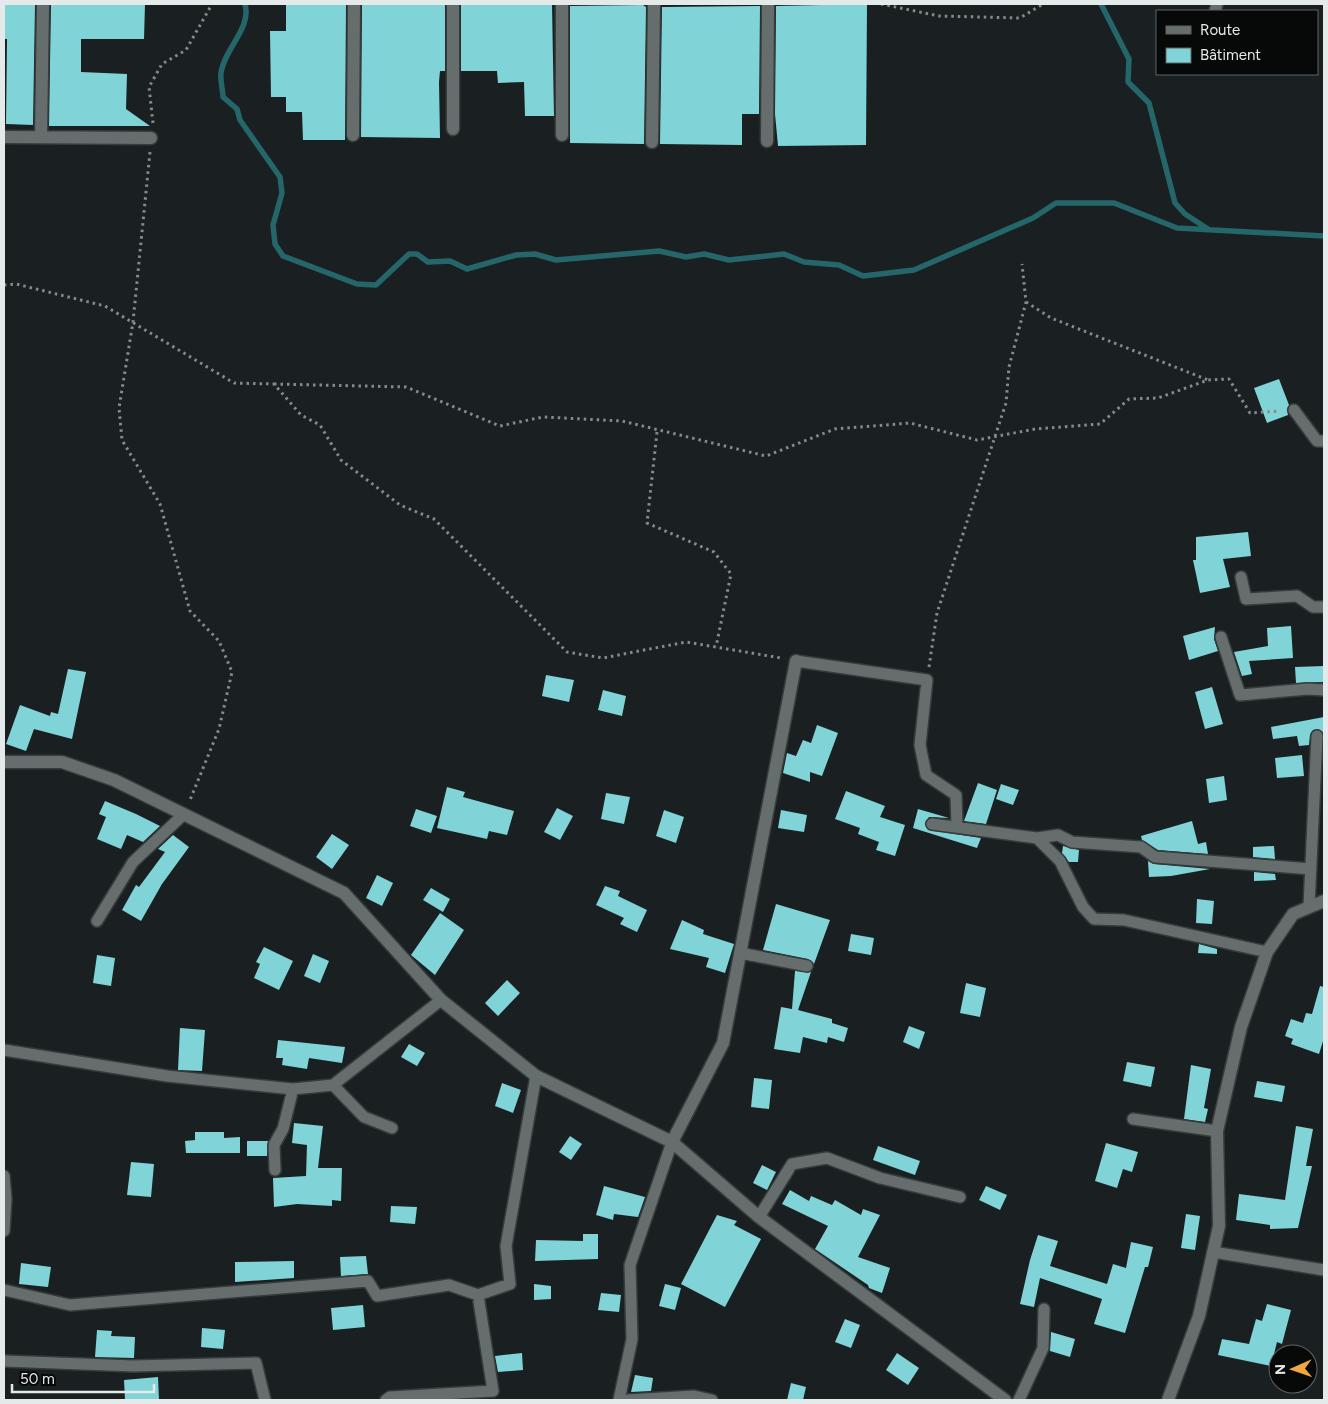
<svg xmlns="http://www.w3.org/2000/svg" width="1328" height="1404" font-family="Figtree,sans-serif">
	<rect width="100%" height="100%" fill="#1a2021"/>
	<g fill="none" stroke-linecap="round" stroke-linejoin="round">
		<path stroke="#25666a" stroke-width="5.5" d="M245,4C252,28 224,49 221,73C220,81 223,90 223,97L237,109L240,120L280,177L282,193L273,225L275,244L283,256L357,284L376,285L409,254H417L428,262L450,261L467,269L516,255L535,254L556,260L659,251L686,257L704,254L729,260L784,254L804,262L839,265L863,276L914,270L1033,218L1056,203H1114L1177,228L1324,236
			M1101,4L1129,59L1128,82L1149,103L1175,203L1185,214L1208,229"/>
	</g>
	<path fill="#80d3d7" d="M4,4H35L33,125L6,124L7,39H4Z
		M51,4H145L144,39H81V72L127,74L126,109L150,126H49Z
		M286,4H346L345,140H303L302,112H286V97H271L270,31H286Z
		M362,4H445V71H440L439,82L440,138L361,137Z
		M461,4H552L554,116H525L524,82L498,83L497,71H461Z
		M867,4L866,145L778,146L775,114L776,6Z
		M643,5L646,7L644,144L570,143V6Z
		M760,6L759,114H742V145L660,144L662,7Z
		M1279,379L1289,405L1287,410L1288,415L1267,423L1254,388Z
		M1248,532L1251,556L1223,559L1230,587L1200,593L1193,560H1196V537Z
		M1291,626L1293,658L1249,661L1252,674L1242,676L1234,652L1268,646L1267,628Z
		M1215,627L1214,639L1218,651L1189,660L1183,636Z
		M1324,666V682L1296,683L1295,667Z
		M68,669L86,672L72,739L34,729L26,751L6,744L20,705L50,716L51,712L58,714Z
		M546,675L574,680L569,702L542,696Z
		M1212,687L1223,724L1205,729L1195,692Z
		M603,690L626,696L622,716L598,710Z
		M1324,717V733L1318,729L1313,730L1310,735L1309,745L1299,746L1297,736L1273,739L1271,727Z
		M817,725L838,733L822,776L810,772V782L783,773L787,753L796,756L803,740L811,743Z
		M1302,755L1304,776L1277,778L1275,758Z
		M1224,776L1227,800L1209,803L1206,779Z
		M978,783L997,790L986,824L964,821Z
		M1001,784L1019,790L1013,805L996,799Z
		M447,787L465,792L463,797L514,811L507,835L489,831L487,839L437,828Z
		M846,791L885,806L880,817L905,825L895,856L876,850L879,842L858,834L860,828L835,819Z
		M606,793L630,797L624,824L601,819Z
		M105,801L136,814L160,826L143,842L127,835L121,849L97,839L106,817L99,814Z
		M557,808L573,816L560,840L544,832Z
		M416,809L437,816L431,833L410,826Z
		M918,809L949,818L929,817L925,824L928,830L981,838L977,848L913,828Z
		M664,810L684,817L676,843L656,836Z
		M781,810L807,815L804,832L778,828Z
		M1192,821L1198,844L1206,842L1208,854L1158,850L1142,840L1141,836Z
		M332,834L349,845L332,869L316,857Z
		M173,835L189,847L162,884L141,921L122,910L136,885L139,887L165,852L158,849Z
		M1063,846L1079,850L1078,862H1069L1062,853Z
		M1274,846L1275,859L1253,857V847Z
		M1148,861L1154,864L1210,869L1171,876L1149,877Z
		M1254,872L1275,874L1276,880L1254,881Z
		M377,875L393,883L382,906L366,898Z
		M605,886L620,891L618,896L647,910L637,932L620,924L624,918L596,905Z
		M431,888L450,899L443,912L423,900Z
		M1197,899L1214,901L1212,924L1196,923Z
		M776,904L830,920L814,964L808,959L763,950Z
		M440,913L464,930L435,975L411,955Z
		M682,920L704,930L703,934L734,944L725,973L706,967L709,958L670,949Z
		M851,934L874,938L871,955L848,951Z
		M1199,944L1217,949V954L1198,953Z
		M264,947L293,961L279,990L254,978L260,964L256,962Z
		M313,954L329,961L320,983L304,976Z
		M97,955L115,958L111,986L93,983Z
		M795,971L811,972L798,1010L832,1019V1023L848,1028L844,1042L828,1037L827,1043L803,1037L800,1053L774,1049L781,1007L792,1009Z
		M507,980L520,993L498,1016L485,1003Z
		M966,983L986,988L980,1017L960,1013Z
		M1320,986L1324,987V1038L1319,1054L1291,1044L1293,1039L1285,1036L1291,1019L1303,1023L1306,1013L1312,1014Z
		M909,1026L925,1032L919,1049L903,1042Z
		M180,1028L205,1030L202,1071L178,1070Z
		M278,1040L345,1047L342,1063L309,1058L307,1069L282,1065L283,1058H276Z
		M409,1044L425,1053L417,1066L401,1057Z
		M1127,1062L1155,1067L1151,1087L1123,1081Z
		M1191,1065L1211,1069L1204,1108L1208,1109L1205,1122L1184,1119Z
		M754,1078L772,1080L769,1109L751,1107Z
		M1257,1081L1285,1086L1282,1102L1254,1097Z
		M502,1083L521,1090L513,1113L495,1106Z
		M294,1123L323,1126L318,1168H342L341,1201L332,1200V1206L297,1204L274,1207L273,1178L306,1176L307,1145L292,1143Z
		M1296,1126L1313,1129L1306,1166H1312L1298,1228L1270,1229V1225L1236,1220L1239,1194L1285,1200Z
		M195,1132H224V1138L240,1137V1153H186L185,1141L195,1140Z
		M570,1136L582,1144L571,1160L559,1152Z
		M247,1141H268L267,1156H247Z
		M1106,1143L1138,1152L1132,1172L1123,1169L1117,1188L1095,1181Z
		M878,1146L920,1161L915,1175L873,1160Z
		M131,1162L154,1164L151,1197L127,1195Z
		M762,1165L776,1172L767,1190L753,1183Z
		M604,1186L645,1197L638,1217L614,1214L613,1220L596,1215Z
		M986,1186L1007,1195L1000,1210L979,1200Z
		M790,1190L809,1201L811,1196L832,1205L835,1200L861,1215L863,1209L880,1215L858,1257L890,1268L882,1293L869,1288L868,1285L815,1249L828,1226L782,1204Z
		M391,1206L417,1207L415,1224L390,1222Z
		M1186,1214L1200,1216L1195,1250L1181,1248Z
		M717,1215L737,1221L734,1225L761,1239L725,1307L681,1284Z
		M583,1234H598V1259L535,1261L536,1240L583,1241Z
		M1038,1235L1058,1241L1050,1266L1107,1284L1113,1264L1126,1268L1131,1242L1153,1247L1148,1267H1145L1125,1333L1094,1324L1102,1299L1040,1278L1034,1307L1020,1304L1030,1260Z
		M366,1256L368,1274L341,1276L340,1257Z
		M294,1261V1278L235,1282V1262Z
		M21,1263L51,1267L48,1287L19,1284Z
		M534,1284L551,1286V1299L534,1300Z
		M665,1284L681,1288L675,1310L659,1306Z
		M601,1293L621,1295L619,1312L598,1310Z
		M1267,1304L1291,1310L1282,1344L1277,1342L1271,1366L1218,1355L1222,1339L1249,1344L1256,1319L1262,1321Z
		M363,1305L365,1327L333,1330L331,1308Z
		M845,1319L860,1325L851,1348L835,1342Z
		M202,1328L225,1330L223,1349L201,1347Z
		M97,1330L112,1331L111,1336L135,1337L134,1358L95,1357Z
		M1051,1332L1075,1339L1070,1357L1050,1351Z
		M522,1353L523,1370L498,1372L495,1356Z
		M897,1353L919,1368L908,1385L886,1370Z
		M635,1375L653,1378L651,1391L631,1392Z
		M158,1377L159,1400H125L124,1380Z
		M791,1383L806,1387L803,1400H787Z"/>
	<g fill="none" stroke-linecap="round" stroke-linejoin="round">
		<g stroke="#363b3b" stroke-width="14">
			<path id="service" d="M1215,11L1217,4
				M1294,410L1317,441H1324
				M1241,577L1246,599L1297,596L1313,607H1324
				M1221,637L1240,695L1308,689L1324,690
				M796,661L927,680L920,745L926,775L956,795L957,827
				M932,824L1037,838L1060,861L1083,907L1094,919L1124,920L1267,952
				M1037,838L1058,835L1072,842L1141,847L1155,857L1311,869
				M1309,906L1317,736
				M97,921L133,862L184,814
				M740,953L807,966
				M4,1050L167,1076L293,1089L333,1085L441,1000
				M333,1085L364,1117L392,1128
				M1133,1119L1217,1131
				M275,1170L274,1145L283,1129L293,1089
				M4,1176L6,1199L4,1231
				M759,1217L792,1164L827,1158L880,1178L960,1197
				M1213,1252L1324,1270
				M4,1290L70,1305L368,1281L377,1296L449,1285L478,1295
				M4,1361L133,1366L256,1363L265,1400
				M386,1400L390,1397L493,1391L478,1295L510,1284L506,1246L536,1076
				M619,1400L632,1339L630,1265L672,1142
				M628,1400L694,1396L712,1400
				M1019,1400L1043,1348L1044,1309"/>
		</g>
		<g stroke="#363b3b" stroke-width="15">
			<path id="minor" d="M453,129V4
				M353,135L354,4
				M562,135V4
				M4,137L151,138
				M41,137L43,4
				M767,141L768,4
				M652,142L654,4
				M672,1142L723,1043L796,661
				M1168,1400L1199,1316L1219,1226L1217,1131L1241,1027L1267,952L1293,914L1324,901"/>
		</g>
		<g stroke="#363b3b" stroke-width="15">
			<path id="tertiary" d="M4,762H62L114,780L344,893L441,1000L536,1076L672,1142L759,1217L1005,1400"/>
		</g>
		<path stroke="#858a8a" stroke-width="3" stroke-dasharray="2.5 4" stroke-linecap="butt" d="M881,4L939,16L1020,18L1043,4
			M153,123L149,87L162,64L186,50L212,4
			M150,152L133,322L119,408L122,440L160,504L190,611L219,641L232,672L219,729L190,800
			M4,285L16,284L105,306L234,383L274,384L301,415L320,425L341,460L400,505L434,519L567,652L603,658L686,642L781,658
			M1026,302L1051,318L1208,380
			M274,384L406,387L500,426L543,417L622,421L766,456L835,429L910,423L977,440L1035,429L1100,424L1129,399L1158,398L1208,380L1229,379L1250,413L1280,411
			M657,432L647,523L714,552L731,574L716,647
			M929,667L937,613L1006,403L1009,367L1026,302L1022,264"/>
		<use href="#service" stroke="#656d6d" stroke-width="11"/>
		<use href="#minor" stroke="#656d6d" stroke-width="12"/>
		<use href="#tertiary" stroke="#656d6d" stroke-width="12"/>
	</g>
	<rect width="1328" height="1404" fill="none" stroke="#e4e9e9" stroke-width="10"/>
	<rect x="1156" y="10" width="162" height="65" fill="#070909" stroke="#5f6363"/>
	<rect x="1166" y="26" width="25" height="8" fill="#656d6d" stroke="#5f6363"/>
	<text x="1200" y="35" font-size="15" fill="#e4e9e9">Route</text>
	<rect x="1166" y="48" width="25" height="15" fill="#80d3d7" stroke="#5f6363"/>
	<text x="1200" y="60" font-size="15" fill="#e4e9e9">Bâtiment</text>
	<g transform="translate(1293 1369) rotate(268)"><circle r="24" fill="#070909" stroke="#5f6363"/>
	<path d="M0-4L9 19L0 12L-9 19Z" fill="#f1a63f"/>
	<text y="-8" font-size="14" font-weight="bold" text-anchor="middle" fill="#e4e9e9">N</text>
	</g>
	<path d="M12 1384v8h142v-8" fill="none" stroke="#e4e9e9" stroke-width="2.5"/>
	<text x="20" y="1384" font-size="15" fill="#e4e9e9" stroke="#070909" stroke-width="4" paint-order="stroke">50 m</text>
</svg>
